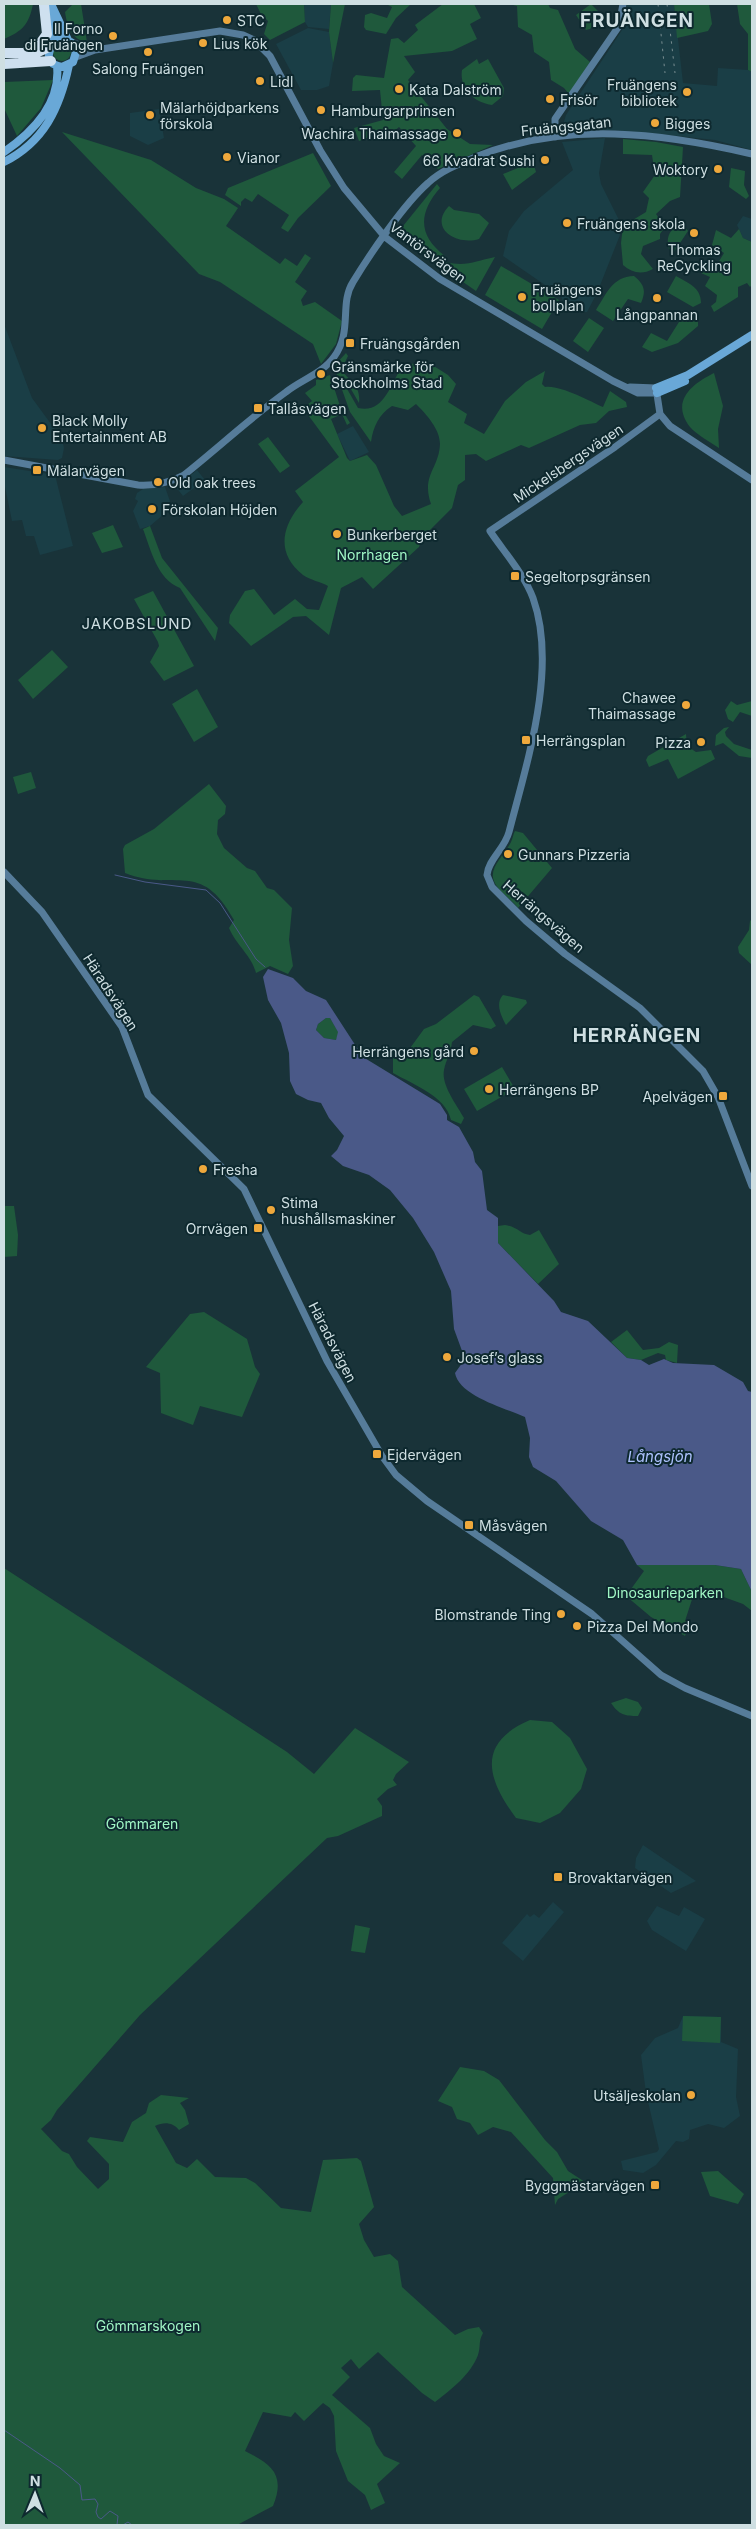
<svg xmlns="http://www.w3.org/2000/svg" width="756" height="2529" font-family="Inter,sans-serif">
	<rect width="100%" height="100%" fill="#193339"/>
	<path fill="#1a3e46" d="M304,4H331L329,29L308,27L305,22Z
		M627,4H674L683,83L717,86L718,68L748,70L752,72V150L715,140L639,132L604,130L568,132L563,125L566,115L626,24Z
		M308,28L329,32L333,63L329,86L317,90H301L276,44Z
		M159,109L164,138L148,145L130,136V113Z
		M605,138L599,173L601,184L619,220L620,235L597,293L587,312H580L565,306L561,296L503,256L509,231L524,211L573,170L562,142Z
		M743,216L752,219V242L743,238L737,225Z
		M4,324L32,398L62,439L64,448L62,458L58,460L4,456Z
		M353,426L369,452L350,461L337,434Z
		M4,467L55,475L73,546L40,555L34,536H26L22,520L12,521L4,482Z
		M197,470L205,480L183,496L176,487Z
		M165,487L172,507L150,526L140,529L133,511L138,501L135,499L137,493L143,489Z
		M643,1845L696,1881L671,1893L635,1868L636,1858Z
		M553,1902L564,1912L523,1961L502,1943L527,1914L530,1917L534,1914L539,1918Z
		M657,1906L679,1916L684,1907L705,1919L686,1951L652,1930L647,1921Z
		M683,2016L721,2017V2042L738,2049L736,2097L740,2116L724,2128L708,2124L690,2130L689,2139L683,2142L676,2141L656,2165L643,2173L623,2170L621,2161L657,2152L659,2149L646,2093L641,2055L655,2038L678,2028Z"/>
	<path fill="#1f593c" d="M4,4H33C29,24 23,31 4,39Z
		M73,4H81L87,42C71,40 67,25 65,12Z
		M256,4H304L305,22L270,40L264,34L268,21L261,14Z
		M331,4H345L333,63L329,32Z
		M386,4H411L396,18L386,34L366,30L364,27L365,15L371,13L387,18L392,7Z
		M443,4H474L481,18L470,24L477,39L452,51L404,56L415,72L408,80L447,129L470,144L493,145L438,169L422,155L402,179L394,172L416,146L399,127L388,137L380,133L359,141L354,128L383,120L380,90L352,91L353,78L356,75L384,78L391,39L398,38L404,43L418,30L415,25Z
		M509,4H548L550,8L558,10L575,49L590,62L569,94L564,88L551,80L549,62L534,52L532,35L518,27L517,6Z
		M591,4L602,15L590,29L586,30L576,15Z
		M674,4H709L712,24L708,31L677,38Z
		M737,4H752V72L748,70V34L740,24Z
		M53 52a9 9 0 1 1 18 0a9 9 0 1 1-18 0Z
		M477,59L479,64L488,59L504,88L503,96L492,105C475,103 459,89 462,70Z
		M53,80L41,108L17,136L4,108V82Z
		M62,132L151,160L196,188L224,199L238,208L226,226L280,264L285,258L297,266L305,254L311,258L295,282L307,291L301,300L303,306L315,302L342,321L336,344L321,364L313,344L220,282L199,274Z
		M623,139L656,142L683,147L680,197L670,201L656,214L665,227L660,234V239L643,246L641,254L653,269C642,275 632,273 623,265L621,243L623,226L646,212L649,198L643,192L655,175L652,155L623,154Z
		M313,153L331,186L298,218L288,232L281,228L289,215L258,194L252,202L245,198L241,202V206L225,195L228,188Z
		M533,162L536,172L512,190L503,174Z
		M731,168L745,171L744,185L749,196L746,199L729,187Z
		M437,184L440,188C418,213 418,236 445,256V262C467,267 475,261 495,257L476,291L430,259L399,231Z
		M449,206L454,210L479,214L489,223L479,239C456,246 428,228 449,206Z
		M682,223L688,231L674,252L669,249C665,236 671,228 682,223Z
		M739,229L743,238L752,242V285L750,287L747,283L738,287V297L714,312L711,306L716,302L717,295L705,286L710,277L701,273L707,264L715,268L724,253L712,245L716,230L731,238Z
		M501,266L559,300L542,329L485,295Z
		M634,276C645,285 646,291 641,303L628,299L613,321L596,310C607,293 612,277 634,276Z
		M676,276C688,283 701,287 701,303L693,307L667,292Z
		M695,317L698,320V326L678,343L652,352L642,347L651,333L667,341L679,322Z
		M589,318L604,328L588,352L573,341Z
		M346,353L348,356L341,370C351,382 361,386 359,403L348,384L337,376L335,365Z
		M429,363L448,375L456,384L448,402L467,414L464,423L484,434L505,401L526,382L545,371L542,384L545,387C558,384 590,401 603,407L610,391L626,402L627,407L609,411L596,423L580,425L529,448L521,445L486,461L476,454L465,455V480L458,485L452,508L423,537L419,547L373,589L362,577L341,588L329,635L306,616L293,617L251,646L229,623L230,615L245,591L254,589L274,615L295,599L307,609L319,610L328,586C321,582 310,580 303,575C275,553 282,525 303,502L295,491L339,457L303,408L312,401L305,393L316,385V380L330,375L340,406L350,423L347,425L342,414L331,419L347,458L350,461L367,455L376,465L394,506L402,516L431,504C421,475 439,469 440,444C440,429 426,414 416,404L408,410L392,406C379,414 373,427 371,442L350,412L340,384L346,387L358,408C383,414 390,386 401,368L408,364Z
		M714,373L723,406L718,429L719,448C710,442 697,435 690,427C670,401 692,384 714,373Z
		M268,437L290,466L280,473L258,444Z
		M113,525L123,547L102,553L92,533Z
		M150,526L162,558L218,628L215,641L180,588C157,579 151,550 143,529Z
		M153,591L194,666L164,681L150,662L159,646L158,642L134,599Z
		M52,650L68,667L33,699L18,680Z
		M197,689L218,727L194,742L172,704Z
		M731,701L737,705L752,701V716L740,712L733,722L728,719L725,710Z
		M729,727L725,732L726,736L734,744L752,750V758L739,756L723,743L715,746L716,735L724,728Z
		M686,734L687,746L696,752L711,750L715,759L678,779L668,759L649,767L646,760L648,756Z
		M31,772L36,788L18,794L13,777Z
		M209,784L226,806L225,814L218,820L217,834L224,848L247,868L255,871L267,888L274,890L292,908L289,940L293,966L288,974L270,966L256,973C252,956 236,945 229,928L234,920C200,858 176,893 125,873L123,849L125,845L154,829Z
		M515,831L523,833L552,868L518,908C512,900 496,889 494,881C488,868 506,853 511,842C513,838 513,834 515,831Z
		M752,919V965L739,953L738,947L749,930L750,921Z
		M474,995L479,997L496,1026L491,1029L473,1025L452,1042C451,1052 446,1060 444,1070C441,1085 457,1105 464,1118L461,1124L451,1120C446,1096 412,1084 393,1073V1058L400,1054L405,1055L424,1029L436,1024Z
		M503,995L526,1000L527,1003L506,1025C501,1016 495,1003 503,995Z
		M326,1018H330L339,1033L336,1040L324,1038L316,1030L318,1024Z
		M502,1067L515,1089L477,1111L464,1089Z
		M4,1206H14L18,1235L17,1256L4,1257Z
		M505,1225C518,1227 520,1234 530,1235L539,1230L559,1264L538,1284L498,1243V1226Z
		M204,1312L247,1339L255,1367L260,1374L242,1417L200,1406L193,1425L161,1413L160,1373L146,1367L190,1314Z
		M627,1330L643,1350L659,1348L669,1342L678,1345L677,1363L666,1360L665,1355L658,1353L641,1360L627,1358L611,1342Z
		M637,1565H715L741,1569L752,1592V1611L743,1604L696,1587L685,1621L690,1623L685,1636L651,1617L626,1596L644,1571Z
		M4,1568L287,1752L314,1774L355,1728L409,1762L396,1774L393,1780L397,1785L388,1789L377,1799L382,1806V1816L338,1836L327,1838L140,2015L57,2110L51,2120L41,2129L62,2151L69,2154L77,2167L98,2189L109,2179V2164L87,2141L90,2137L123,2142L132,2122L146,2113L149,2103L161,2095L189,2098L180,2103L185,2110L189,2124L179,2130C172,2122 164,2122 155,2126L176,2163L187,2168L197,2159L215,2177L246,2178L255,2183L281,2208L311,2212L323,2160L357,2158L361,2161L374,2207L359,2224L364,2240L374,2257L390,2254L398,2261L402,2287L455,2335L468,2329L479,2327L483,2333C478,2342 481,2346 478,2355C471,2374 451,2390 435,2402L422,2393L378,2352L359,2369L351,2359L341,2368L350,2377L332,2395L370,2428L376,2444L384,2456L400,2463L377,2484L385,2503L371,2510L365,2495L348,2481L336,2451L334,2416L330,2408L323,2403L304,2421L295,2412L291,2417L263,2412L245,2451C271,2464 286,2474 273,2506L237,2525H4Z
		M626,1698L638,1702L642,1708L638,1716C625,1716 619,1715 611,1703Z
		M530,1720L552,1722L570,1738L587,1769L581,1789L560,1813L540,1823L516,1818C487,1779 476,1743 530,1720Z
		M355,1925L370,1928L365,1953L351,1951Z
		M683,2016L721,2017L720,2043L682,2041Z
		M460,2067L484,2071L499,2080L545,2140L557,2152L568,2171L585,2182L558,2199L555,2205L553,2178L511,2132L493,2127L478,2135L470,2123L457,2119L452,2107L438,2101Z
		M718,2171L744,2194L738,2204L710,2196L701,2172Z"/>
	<path fill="#4a5988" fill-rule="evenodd" d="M268,969L293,978L306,991L326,1000L363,1057L440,1104L447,1115V1120L459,1127L473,1152L475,1162L482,1171L487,1210L498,1218V1243L554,1301L561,1312L588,1321L627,1358L641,1360L649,1365L664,1359L673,1363L714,1365L743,1382L748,1391L752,1392V1592L741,1569L715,1565H637L623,1540L591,1521L556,1481L533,1467L529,1457L530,1438L525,1417C505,1408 459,1396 455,1373L465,1359L454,1329L451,1291L434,1252L413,1218L390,1190L369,1175L343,1166L331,1156L337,1150L344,1136L329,1118L321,1103L308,1100L296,1094L290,1081L289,1053L281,1023L268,1000L263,977ZM326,1018H330L338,1032L336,1040L324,1038L316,1030L318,1024Z"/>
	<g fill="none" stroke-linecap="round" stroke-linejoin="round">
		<path stroke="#4a5988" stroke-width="1" d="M115,875L145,882L206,890L220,903L256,959L265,967
			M4,2430L60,2468L80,2485L82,2500L95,2499L98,2504L96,2512L98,2517L101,2519L110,2511L118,2516L117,2525
			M123,2525L128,2522L132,2525"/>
		<path stroke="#567c9a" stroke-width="7" d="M71,42L94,50
			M76,57L95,50L220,31L243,35L254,40L270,56L320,150L344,188L385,237L440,279L613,381L638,393H657
			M555,137V119L619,26L623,4
			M630,387L656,388L660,414L670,426L752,480
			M660,414L615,447L490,531C504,552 524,574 533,598C558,668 527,762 509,832C505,848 488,860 487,875L492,887L526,921L565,954L640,1008L703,1071L718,1097L752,1186
			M4,460L138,485C155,486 169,483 184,475C218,448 250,418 286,392C301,380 323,373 334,357C353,331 339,304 353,282C370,254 404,204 428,183C442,170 461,163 478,156C567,121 662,133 752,154
			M4,872L42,912L122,1027L148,1095L244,1189L327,1361L382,1456L396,1475L427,1501L592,1614L661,1675L685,1688L752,1716"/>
		<path stroke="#69a8d7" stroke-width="8" d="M51,4L68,40
			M46,9C49,16 55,24 55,32C55,46 37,62 62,67L73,62L76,52L71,42L60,39L51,44
			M4,152C33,132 61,104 57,66
			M4,162C44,142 60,108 69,65
			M656,388L688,375L752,335
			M657,393L685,381"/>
		<path stroke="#cee0ef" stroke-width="10" d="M4,53H36L49,47
			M21,54L37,48L47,34L44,5
			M4,64L51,61"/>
		<path stroke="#778c90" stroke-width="1" stroke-dasharray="2.5 5" stroke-linecap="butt" d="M658,4L665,73
			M667,4L675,73"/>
	</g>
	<g fill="#eea83c" stroke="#0e292f" stroke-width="2">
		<circle cx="227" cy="20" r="5"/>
		<circle cx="113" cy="36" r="5"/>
		<circle cx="203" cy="43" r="5"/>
		<circle cx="148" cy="52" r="5"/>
		<circle cx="260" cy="81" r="5"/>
		<circle cx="399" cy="89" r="5"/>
		<circle cx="687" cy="92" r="5"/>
		<circle cx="550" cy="99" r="5"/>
		<circle cx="321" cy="110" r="5"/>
		<circle cx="150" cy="115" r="5"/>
		<circle cx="655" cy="123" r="5"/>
		<circle cx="457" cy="133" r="5"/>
		<circle cx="227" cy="157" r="5"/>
		<circle cx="545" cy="160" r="5"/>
		<circle cx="718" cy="169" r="5"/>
		<circle cx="567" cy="223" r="5"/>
		<circle cx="694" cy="233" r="5"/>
		<circle cx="522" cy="297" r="5"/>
		<circle cx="657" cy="298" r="5"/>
		<rect x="345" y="338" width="10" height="10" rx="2.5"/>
		<circle cx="321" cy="374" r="5"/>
		<rect x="253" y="403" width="10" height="10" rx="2.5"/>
		<circle cx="42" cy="428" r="5"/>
		<rect x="32" y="465" width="10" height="10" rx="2.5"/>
		<circle cx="158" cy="482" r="5"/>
		<circle cx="152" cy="509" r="5"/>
		<circle cx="337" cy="534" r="5"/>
		<rect x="510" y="571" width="10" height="10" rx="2.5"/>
		<circle cx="686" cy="705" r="5"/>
		<rect x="521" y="735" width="10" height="10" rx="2.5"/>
		<circle cx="701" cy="742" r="5"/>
		<circle cx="508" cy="854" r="5"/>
		<circle cx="474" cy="1051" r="5"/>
		<circle cx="489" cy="1089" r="5"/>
		<rect x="718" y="1091" width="10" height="10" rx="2.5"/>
		<circle cx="203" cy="1169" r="5"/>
		<circle cx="271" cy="1210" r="5"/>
		<rect x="253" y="1223" width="10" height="10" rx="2.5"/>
		<circle cx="447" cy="1357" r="5"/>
		<rect x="372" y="1449" width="10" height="10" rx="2.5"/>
		<rect x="464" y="1520" width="10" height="10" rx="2.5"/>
		<circle cx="561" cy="1614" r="5"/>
		<circle cx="577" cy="1626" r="5"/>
		<rect x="553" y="1872" width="10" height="10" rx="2.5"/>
		<circle cx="691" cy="2095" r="5"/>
		<rect x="650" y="2180" width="10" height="10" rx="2.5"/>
	</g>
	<g text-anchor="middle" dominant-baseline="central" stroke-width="4" stroke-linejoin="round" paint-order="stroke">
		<g font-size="14" fill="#cfdfe2" stroke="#0e292f" text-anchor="start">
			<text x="237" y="20">STC</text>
			<text x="103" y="28" text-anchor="end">Il Forno<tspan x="103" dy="16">di Fruängen</tspan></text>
			<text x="213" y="43">Lius kök</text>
			<text x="148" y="68" text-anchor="middle">Salong Fruängen</text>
			<text x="270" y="81">Lidl</text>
			<text x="677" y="84" text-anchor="end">Fruängens<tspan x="677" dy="16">bibliotek</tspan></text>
			<text x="409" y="89">Kata Dalström</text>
			<text x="560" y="99">Frisör</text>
			<text x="160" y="107">Mälarhöjdparkens<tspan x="160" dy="16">förskola</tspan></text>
			<text x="331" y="110">Hamburgarprinsen</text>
			<text x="665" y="123">Bigges</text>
			<text x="447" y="133" text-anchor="end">Wachira Thaimassage</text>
			<text x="237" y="157">Vianor</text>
			<text x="535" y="160" text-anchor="end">66 Kvadrat Sushi</text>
			<text x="708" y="169" text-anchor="end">Woktory</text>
			<text x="577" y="223">Fruängens skola</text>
			<text x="694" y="249" text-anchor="middle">Thomas<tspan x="694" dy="16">ReCyckling</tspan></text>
			<text x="532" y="289">Fruängens<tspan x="532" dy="16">bollplan</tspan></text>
			<text x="657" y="314" text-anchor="middle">Långpannan</text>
			<text x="360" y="343">Fruängsgården</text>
			<text x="331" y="366">Gränsmärke för<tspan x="331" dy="16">Stockholms Stad</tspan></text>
			<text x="268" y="408">Tallåsvägen</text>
			<text x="52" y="420">Black Molly<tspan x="52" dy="16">Entertainment AB</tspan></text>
			<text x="47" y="470">Mälarvägen</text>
			<text x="168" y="482">Old oak trees</text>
			<text x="162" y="509">Förskolan Höjden</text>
			<text x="347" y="534">Bunkerberget</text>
			<text x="525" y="576">Segeltorpsgränsen</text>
			<text x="676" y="697" text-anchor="end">Chawee<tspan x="676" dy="16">Thaimassage</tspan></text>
			<text x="536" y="740">Herrängsplan</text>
			<text x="691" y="742" text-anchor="end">Pizza</text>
			<text x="518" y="854">Gunnars Pizzeria</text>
			<text x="464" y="1051" text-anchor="end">Herrängens gård</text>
			<text x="499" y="1089">Herrängens BP</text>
			<text x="713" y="1096" text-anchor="end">Apelvägen</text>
			<text x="213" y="1169">Fresha</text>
			<text x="281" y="1202">Stima<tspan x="281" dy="16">hushållsmaskiner</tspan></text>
			<text x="248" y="1228" text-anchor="end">Orrvägen</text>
			<text x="457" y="1357">Josef’s glass</text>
			<text x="387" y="1454">Ejdervägen</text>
			<text x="479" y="1525">Måsvägen</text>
			<text x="551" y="1614" text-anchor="end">Blomstrande Ting</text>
			<text x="587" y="1626">Pizza Del Mondo</text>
			<text x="568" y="1877">Brovaktarvägen</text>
			<text x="681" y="2095" text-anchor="end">Utsäljeskolan</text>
			<text x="645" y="2185" text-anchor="end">Byggmästarvägen</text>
		</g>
		<g font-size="14" fill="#cfdfe2" stroke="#0e292f">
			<text transform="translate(566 126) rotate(-6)">Fruängsgatan</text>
			<text transform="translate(428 252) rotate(37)">Vantörsvägen</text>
			<text transform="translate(568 463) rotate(-34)">Mickelsbergsvägen</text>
			<text transform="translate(544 916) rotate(41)">Herrängsvägen</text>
			<text transform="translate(111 992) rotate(57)">Häradsvägen</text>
			<text transform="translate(333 1342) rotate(63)">Häradsvägen</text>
		</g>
		<g font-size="14" fill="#a0f7c5" stroke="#0e292f">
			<text x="372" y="554">Norrhagen</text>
			<text x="665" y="1592">Dinosaurieparken</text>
			<text x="142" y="1823">Gömmaren</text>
			<text x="148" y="2325">Gömmarskogen</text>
		</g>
		<g font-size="15" letter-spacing="1" fill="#cfdfe2" stroke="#0e292f">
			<text x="137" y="623">JAKOBSLUND</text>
		</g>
		<g font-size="15" font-style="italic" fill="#adc1fd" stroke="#0e292f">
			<text x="660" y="1456">Långsjön</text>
		</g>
		<g font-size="19" font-weight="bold" letter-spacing="1" fill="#cfdfe2" stroke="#0e292f">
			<text x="637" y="20">FRUÄNGEN</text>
			<text x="637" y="1035">HERRÄNGEN</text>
		</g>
	</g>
	<rect width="756" height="2529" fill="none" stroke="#cfdfe2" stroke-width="10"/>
	<g transform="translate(35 2494) rotate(1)" stroke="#0e292f" stroke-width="4" paint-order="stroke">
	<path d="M0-4L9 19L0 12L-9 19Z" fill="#cfdfe2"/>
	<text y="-8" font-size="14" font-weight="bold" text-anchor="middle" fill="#cfdfe2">N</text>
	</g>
</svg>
